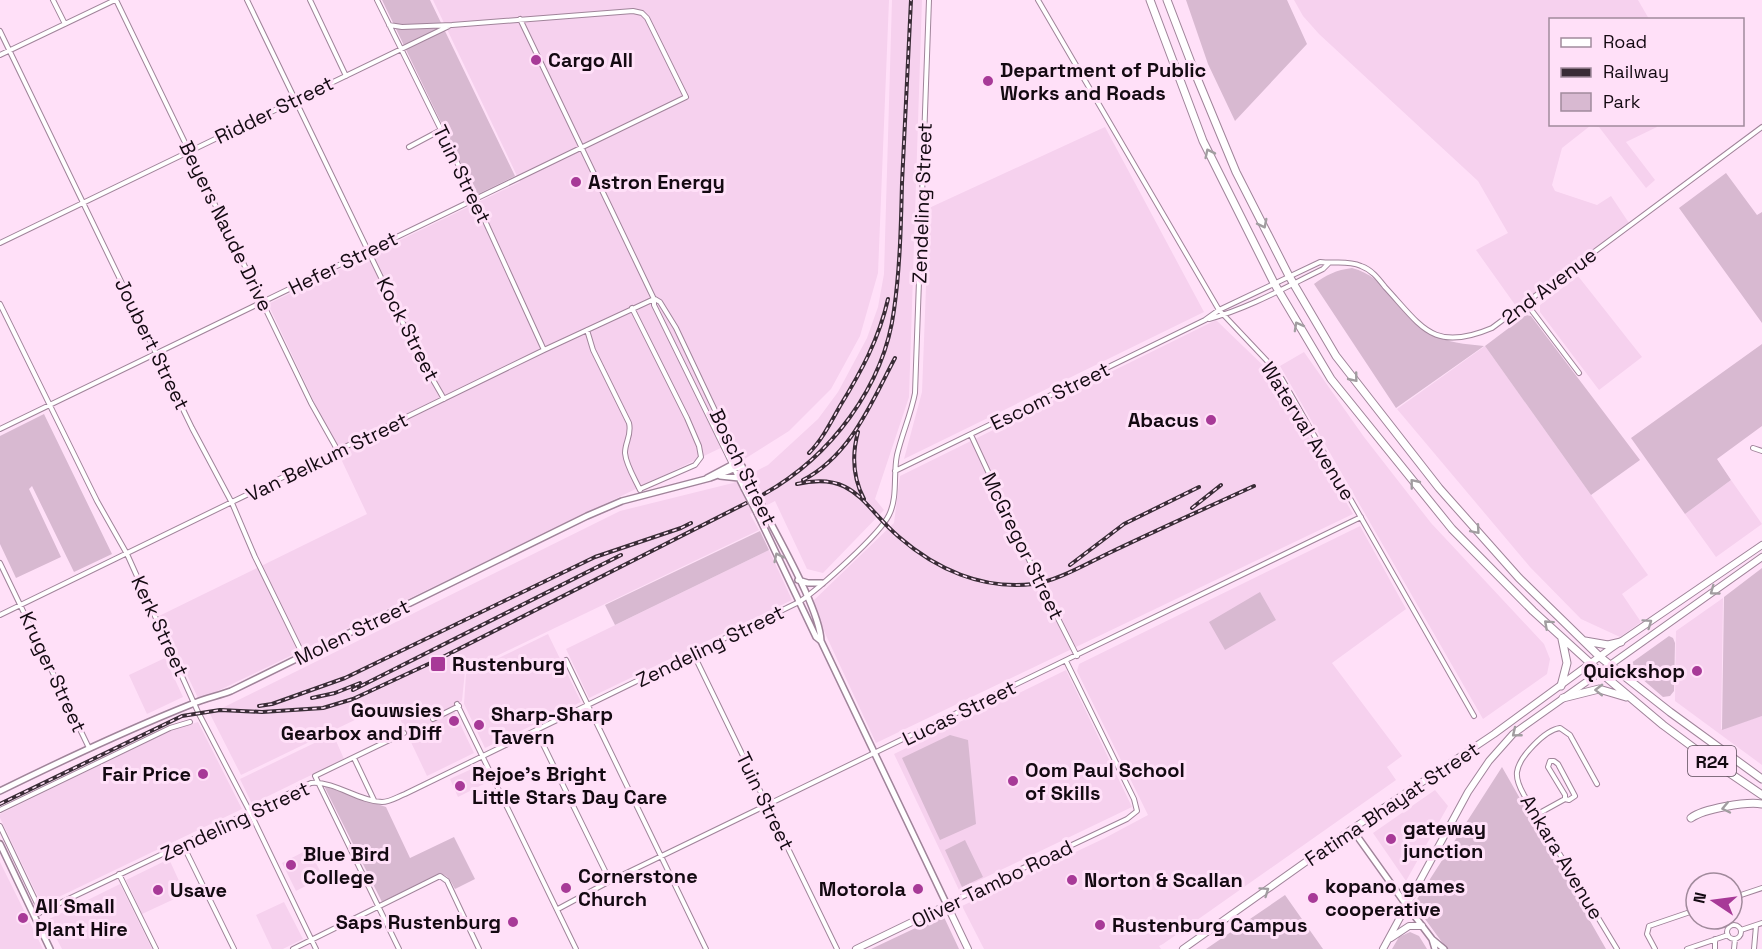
<svg xmlns="http://www.w3.org/2000/svg" width="1762" height="949" font-family="'Space Grotesk',sans-serif">
	<rect width="100%" height="100%" fill="#ffe0f8"/>
	<path fill="#f6d1ee" d="M433,0H889L878,273L860,336L831,389L789,431L743,460L733,442L199,700L159,616L367,514L268,304L520,182Z
		M892,0H922L909,397L875,499L884,510L823,573L807,569L775,501L750,514L759,530L465,671L462,701L452,707L474,753L427,776L392,702L241,775L210,714L620,511L733,483L768,465L818,419L838,392L867,338L878,307L884,274Z
		M1294,0H1638L1649,19L1550,20V124H1655L1657,127L1626,142L1655,180L1646,188L1599,127L1590,126L1562,148L1552,185L1555,191L1597,205L1611,196L1631,226L1518,309L1476,250L1508,233L1478,181L1319,34L1303,16Z
		M1105,127L1204,312L904,459L922,392L929,208Z
		M1578,276L1642,357L1599,390L1540,312V305Z
		M1216,320L1273,375L1353,514L876,743L811,603L894,523L900,476Z
		M1485,346L1648,575L1622,594L1641,622L1620,637L1581,619L1530,567L1397,409Z
		M1304,352L1364,437L1431,523L1544,644L1550,659L1547,674L1483,719L1280,366Z
		M1731,480L1762,524L1716,557L1685,514Z
		M1360,526L1406,609L1332,663L1402,756L1387,767L1396,780L1163,944L1159,946L1161,949H984L962,906L1105,838L1148,815L1077,671L1079,664Z
		M769,550L792,600L589,698L566,649Z
		M1723,598L1721,729L1762,716V765L1675,701L1676,631Z
		M548,634L581,702L485,748L464,704L466,674Z
		M165,658L183,697L147,714L129,675Z
		M1066,670L1132,807L959,890L894,754Z
		M198,722L242,809L42,905L0,818V814L171,730Z
		M333,734L344,759L252,804L240,779Z
		M478,766L486,783L458,797L450,779Z
		M1435,790L1448,806L1406,881L1373,833Z
		M309,849L323,877L296,891L282,863Z
		M169,859L185,894L142,914L126,880Z
		M0,862L43,949H0Z
		M120,884L152,949H62L47,920Z
		M284,902L303,939L283,949H272L256,915Z"/>
	<path fill="#d8b9d1" d="M382,0H430L515,176L476,195Z
		M1186,0H1287L1307,44L1235,121L1208,64Z
		M1726,173L1757,215L1762,212V323L1679,208Z
		M1352,268C1388,277 1400,315 1430,333C1446,343 1466,344 1484,346L1396,408L1314,284C1326,275 1336,270 1352,268Z
		M1526,315L1531,316L1640,460L1591,495L1485,346Z
		M1762,344V426L1717,459L1731,480L1685,514L1631,438Z
		M44,414L112,554L74,572L32,486L29,489L61,557L16,578L0,544V436Z
		M760,531L769,550L615,625L605,605Z
		M1762,568V716L1722,730L1724,597Z
		M1260,592L1276,620L1225,650L1209,622Z
		M1669,636L1673,638L1675,643L1674,691L1670,696L1663,697L1627,666Z
		M950,735L968,740L976,824L940,840L902,758Z
		M1502,767L1606,949H1447L1414,904Z
		M324,786L386,807L410,858L454,837L475,879L455,889C451,882 449,875 440,874L382,902Z
		M965,840L983,877L962,887L945,850Z
		M1285,895L1323,949H1206Z
		M943,915L959,949H871Z
		M1410,932L1419,936L1427,949H1392L1399,937Z"/>
	<g fill="none" stroke-linecap="round" stroke-linejoin="round">
		<g stroke="#a0849a" stroke-width="6">
			<path id="minor" d="M53,0L65,24
				M116,0L311,403L338,451
				M247,0L417,352L444,399
				M310,0L346,76
				M377,0L475,199L544,350
				M1038,0L1219,310L1269,363L1282,379L1474,716
				M520,19L654,299V305L732,464
				M0,31L192,428L232,503L255,557L303,655
				M0,55L115,0
				M409,147L441,130
				M0,243L449,26
				M655,299L660,302L676,328L739,461
				M1526,303L1579,373
				M0,304L97,501L127,554L198,712L250,812L316,949
				M632,308L687,418L699,446L701,457L695,465L640,489
				M1209,319C1249,308 1286,287 1323,269L1329,263
				M587,330L593,350L629,423C632,435 625,442 625,453C626,465 635,479 640,490
				M0,429L686,97L647,18L642,13L633,11L452,25L402,27L389,25
				M971,435L1038,579L1077,656
				M1753,448L1762,451
				M895,471L1205,320L1219,310L1320,262C1335,264 1347,260 1361,266C1372,270 1378,278 1385,287C1422,327 1433,353 1492,328L1762,127
				M0,563L89,748
				M0,615L544,350L654,299
				M693,653L837,949
				M566,660L706,949
				M457,704L576,949
				M433,719L459,706
				M536,730L610,881
				M354,758L374,800
				M1597,784L1570,735L1560,728C1545,730 1519,757 1517,772C1516,780 1520,788 1524,795L1617,949
				M0,810L170,728L190,722
				M1536,815L1565,799L1569,800L1575,796L1558,764L1554,761H1550L1548,767L1565,795V799
				M0,826L41,912
				M183,845L234,949
				M119,874L156,949
				M1732,898L1762,888
				M947,904L1127,819L1137,811L1134,799L1066,661
				M558,909L610,881L1361,517
				M35,915L311,783C336,781 357,801 382,802C390,802 397,797 405,794L799,602C819,589 880,534 889,515C898,497 893,474 897,455C902,434 911,414 915,393L929,0
				M1727 932a7 7 0 1 1 14 0a7 7 0 1 1-14 0Z
				M1741,930L1762,923
				M293,949L440,876L447,881L479,949
				M399,949L315,776L404,733
				M1655,949L1647,934L1649,926L1696,910
				M1687,949L1728,935
				M1715,949V939
				M1734,949L1735,939
				M1754,949L1756,926"/>
		</g>
		<g stroke="#a0849a" stroke-width="8">
			<path id="tertiary" d="M734,468L744,488
				M720,476L739,478
				M707,478L739,461L752,485
				M764,510C779,540 820,610 821,641
				M757,513L816,637L821,641L947,905
				M798,580L808,583H822
				M0,791C63,760 127,730 192,704C205,698 218,696 231,691L587,516L622,501L710,478L742,466
				M1352,829L1407,906L1432,939L1444,949
				M0,844L50,949
				M1432,939L1435,949"/>
		</g>
		<g stroke="#a0849a" stroke-width="8">
			<path id="secondary" d="M1391,938L1409,926H1422
				M856,949L947,905L968,949
				M1183,949L1352,829L1494,734L1610,649L1762,545
				M1383,949L1468,792L1489,761L1513,734L1762,557"/>
		</g>
		<g stroke="#a0849a" stroke-width="9">
			<path id="primary" d="M1150,0L1203,141L1274,283L1331,379L1452,529L1533,611L1600,672L1663,725L1706,757L1762,795
				M1167,0L1195,73L1236,172L1289,276L1336,356L1439,488L1519,578L1600,657L1670,712L1762,779
				M1585,641L1608,645L1621,642
				M1561,686L1567,663L1562,639
				M1563,698L1599,689L1626,697
				M1691,818C1703,809 1747,801 1762,804"/>
		</g>
		<use href="#minor" stroke="#fff" stroke-width="4"/>
		<use href="#tertiary" stroke="#fff" stroke-width="5"/>
		<use href="#secondary" stroke="#fff" stroke-width="6"/>
		<use href="#primary" stroke="#fff" stroke-width="7"/>
		<g stroke="#392c36" stroke-width="4">
			<path id="rail" d="M858,432C852,454 853,478 864,499
				M809,453C822,440 831,422 840,406C861,372 879,339 888,299
				M803,480C851,455 871,403 895,358
				M797,484C854,471 862,505 899,537C936,569 982,590 1033,584C1055,582 1088,563 1109,553C1157,530 1206,508 1254,486
				M1192,508L1221,485
				M1070,565L1124,524L1199,487
				M353,690L621,555
				M312,698L335,693L360,683
				M259,706L272,704L345,678L595,557L681,528L691,523
				M0,804L182,716L220,710L262,712L323,708L353,699L437,660L764,494C830,457 884,387 894,310C900,268 901,225 902,183C905,122 908,61 911,0"/>
		</g>
		<use href="#rail" stroke="#ffe0f8" stroke-width="1.5" stroke-dasharray="4.5" stroke-linecap="butt"/>
		<g stroke="#a0849a" stroke-width="8" stroke-linecap="butt">
			<path id="tertiary-bridge" d="M752,485L764,510
				M744,488L757,513"/>
		</g>
		<use href="#tertiary-bridge" stroke="#fff" stroke-width="5"/>
	</g>
	<defs><path id="oneway-chevron" d="M-2-3.5L2.5 0L-2 3.5" fill="none" stroke-width="1.6" stroke-linecap="round" stroke-linejoin="round" transform="scale(1.5)"/></defs>
	<g stroke="#a19da0">
		<use href="#oneway-chevron" transform="translate(1209 153) rotate(-116)"/>
		<use href="#oneway-chevron" transform="translate(1263 224) rotate(63)"/>
		<use href="#oneway-chevron" transform="translate(1298 326) rotate(-119)"/>
		<use href="#oneway-chevron" transform="translate(1354 378) rotate(51)"/>
		<use href="#oneway-chevron" transform="translate(1414 483) rotate(-129)"/>
		<use href="#oneway-chevron" transform="translate(1476 530) rotate(49)"/>
		<use href="#oneway-chevron" transform="translate(778 557) rotate(-116)"/>
		<use href="#oneway-chevron" transform="translate(1714 591) rotate(144)"/>
		<use href="#oneway-chevron" transform="translate(1648 623) rotate(-35)"/>
		<use href="#oneway-chevron" transform="translate(1548 624) rotate(-138)"/>
		<use href="#oneway-chevron" transform="translate(1599 690) rotate(-179)"/>
		<use href="#oneway-chevron" transform="translate(1516 733) rotate(141)"/>
		<use href="#oneway-chevron" transform="translate(1726 808) rotate(168)"/>
		<use href="#oneway-chevron" transform="translate(1265 891) rotate(-35)"/>
	</g>
	<g fill="#a73997" stroke="#ffe0f8" stroke-width="2">
		<circle cx="536" cy="60" r="6"/>
		<circle cx="988" cy="81" r="6"/>
		<circle cx="576" cy="182" r="6"/>
		<circle cx="1211" cy="420" r="6"/>
		<rect x="430" y="656" width="16" height="16" rx="3"/>
		<circle cx="1697" cy="671" r="6"/>
		<circle cx="454" cy="721" r="6"/>
		<circle cx="479" cy="725" r="6"/>
		<circle cx="203" cy="774" r="6"/>
		<circle cx="1013" cy="781" r="6"/>
		<circle cx="460" cy="786" r="6"/>
		<circle cx="1391" cy="839" r="6"/>
		<circle cx="291" cy="865" r="6"/>
		<circle cx="1072" cy="880" r="6"/>
		<circle cx="566" cy="888" r="6"/>
		<circle cx="918" cy="889" r="6"/>
		<circle cx="158" cy="890" r="6"/>
		<circle cx="1313" cy="898" r="6"/>
		<circle cx="23" cy="918" r="6"/>
		<circle cx="513" cy="922" r="6"/>
		<circle cx="1100" cy="925" r="6"/>
	</g>
	<g text-anchor="middle" dominant-baseline="central" stroke-width="6" stroke-linejoin="round" paint-order="stroke">
		<rect fill="#ffe0f8" stroke="#5a4a57" stroke-width="1.5" x="1688" y="746" width="48" height="30" rx="4.5"/>
		<g font-size="18" font-weight="bold" fill="#140a12">
			<text x="1712" y="761">R24</text>
		</g>
		<g font-size="20" font-weight="bold" fill="#140a12" stroke="#ffe0f8" text-anchor="start">
			<text x="548" y="60">Cargo All</text>
			<text x="1000" y="70">Department of Public<tspan x="1000" dy="23">Works and Roads</tspan></text>
			<text x="588" y="182">Astron Energy</text>
			<text x="1199" y="420" text-anchor="end">Abacus</text>
			<text x="452" y="664">Rustenburg</text>
			<text x="1685" y="671" text-anchor="end">Quickshop</text>
			<text x="442" y="710" text-anchor="end">Gouwsies<tspan x="442" dy="23">Gearbox and Diff</tspan></text>
			<text x="491" y="714">Sharp-Sharp<tspan x="491" dy="23">Tavern</tspan></text>
			<text x="1025" y="770">Oom Paul School<tspan x="1025" dy="23">of Skills</tspan></text>
			<text x="191" y="774" text-anchor="end">Fair Price</text>
			<text x="472" y="774">Rejoe's Bright<tspan x="472" dy="23">Little Stars Day Care</tspan></text>
			<text x="1403" y="828">gateway<tspan x="1403" dy="23">junction</tspan></text>
			<text x="303" y="854">Blue Bird<tspan x="303" dy="23">College</tspan></text>
			<text x="578" y="876">Cornerstone<tspan x="578" dy="23">Church</tspan></text>
			<text x="1084" y="880">Norton &amp; Scallan</text>
			<text x="1325" y="886">kopano games<tspan x="1325" dy="23">cooperative</tspan></text>
			<text x="906" y="889" text-anchor="end">Motorola</text>
			<text x="170" y="890">Usave</text>
			<text x="35" y="906">All Small<tspan x="35" dy="23">Plant Hire</tspan></text>
			<text x="501" y="922" text-anchor="end">Saps Rustenburg</text>
			<text x="1112" y="925">Rustenburg Campus</text>
		</g>
		<g font-size="20" fill="#140a12" stroke="#ffe0f8">
			<text transform="translate(274 110) rotate(-26)">Ridder Street</text>
			<text transform="translate(462 174) rotate(64)">Tuin Street</text>
			<text transform="translate(922 203) rotate(-88)">Zendeling Street</text>
			<text transform="translate(226 226) rotate(64)">Beyers Naude Drive</text>
			<text transform="translate(343 263) rotate(-26)">Hefer Street</text>
			<text transform="translate(1549 286) rotate(-37)">2nd Avenue</text>
			<text transform="translate(408 329) rotate(63)">Kock Street</text>
			<text transform="translate(152 344) rotate(64)">Joubert Street</text>
			<text transform="translate(1050 396) rotate(-26)">Escom Street</text>
			<text transform="translate(1308 431) rotate(58)">Waterval Avenue</text>
			<text transform="translate(327 457) rotate(-26)">Van Belkum Street</text>
			<text transform="translate(743 467) rotate(64)">Bosch Street</text>
			<text transform="translate(1023 546) rotate(64)">McGregor Street</text>
			<text transform="translate(160 626) rotate(65)">Kerk Street</text>
			<text transform="translate(352 632) rotate(-26)">Molen Street</text>
			<text transform="translate(710 646) rotate(-26)">Zendeling Street</text>
			<text transform="translate(53 672) rotate(65)">Kruger Street</text>
			<text transform="translate(959 713) rotate(-26)">Lucas Street</text>
			<text transform="translate(765 801) rotate(64)">Tuin Street</text>
			<text transform="translate(1392 804) rotate(-34)">Fatima Bhayat Street</text>
			<text transform="translate(235 821) rotate(-25)">Zendeling Street</text>
			<text transform="translate(1562 857) rotate(59)">Ankara Avenue</text>
			<text transform="translate(992 884) rotate(-26)">Oliver Tambo Road</text>
		</g>
	</g>
	<rect x="1549" y="18" width="195" height="108" fill="#ffe0f8" stroke="#a18a9c" stroke-width="1.5"/>
	<rect x="1561" y="38" width="30" height="9" fill="#ffffff" stroke="#a18a9c" stroke-width="1.5"/>
	<text x="1603" y="48" font-size="18" fill="#140a12">Road</text>
	<rect x="1561" y="68" width="30" height="9" fill="#392c36" stroke="#a18a9c" stroke-width="1.5"/>
	<text x="1603" y="78" font-size="18" fill="#140a12">Railway</text>
	<rect x="1561" y="93" width="30" height="18" fill="#d8b9d1" stroke="#a18a9c" stroke-width="1.5"/>
	<text x="1603" y="108" font-size="18" fill="#140a12">Park</text>
	<g transform="translate(1714 901) rotate(283)"><circle r="28" fill="#ffe0f8" stroke="#a18a9c" stroke-width="1.5"/>
	<path d="M0-4.5L10 22L0 15L-10 22Z" fill="#a73997"/>
	<text y="-9" font-size="16" font-weight="bold" text-anchor="middle" fill="#140a12">N</text>
	</g>
</svg>
